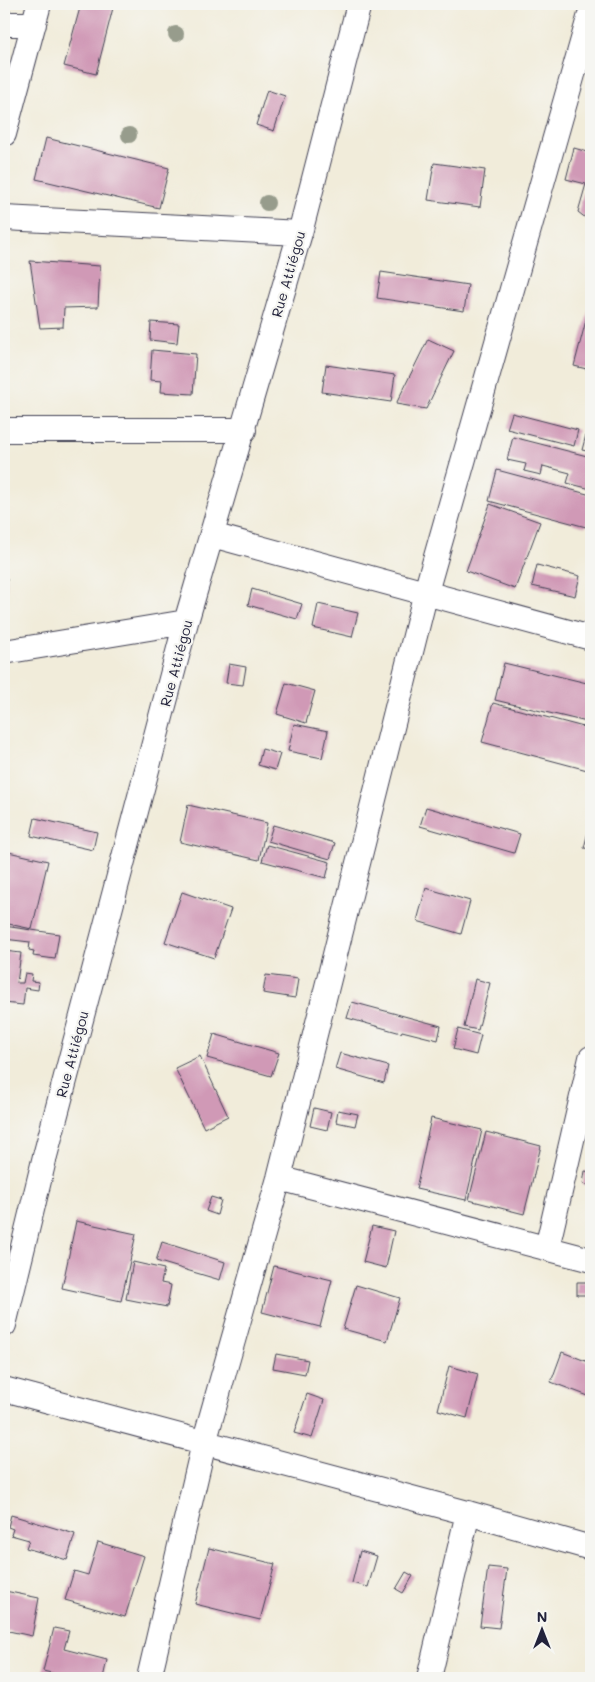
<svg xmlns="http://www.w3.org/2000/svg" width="595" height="1682" font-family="Mali,sans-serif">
	<rect width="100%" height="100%" fill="#f6f6f2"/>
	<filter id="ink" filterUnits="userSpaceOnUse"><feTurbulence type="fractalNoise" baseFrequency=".02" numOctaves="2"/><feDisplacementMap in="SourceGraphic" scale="10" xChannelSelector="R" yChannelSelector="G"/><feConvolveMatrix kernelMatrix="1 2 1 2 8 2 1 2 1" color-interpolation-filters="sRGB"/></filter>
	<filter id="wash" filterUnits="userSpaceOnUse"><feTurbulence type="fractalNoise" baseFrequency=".0096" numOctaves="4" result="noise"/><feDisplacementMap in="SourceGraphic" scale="20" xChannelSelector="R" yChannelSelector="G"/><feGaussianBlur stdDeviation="1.12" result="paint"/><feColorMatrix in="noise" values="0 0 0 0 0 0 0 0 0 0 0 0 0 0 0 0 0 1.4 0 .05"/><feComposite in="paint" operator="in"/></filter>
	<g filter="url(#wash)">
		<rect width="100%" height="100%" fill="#f1ecda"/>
		<g id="blocks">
			<path fill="#d099b6" d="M81,4H114L96,74L64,66Z
				M267,90L285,96L274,131L256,125Z
				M46,138L169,168L159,208L36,179Z
				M574,148L591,153V220L587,219L578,212L586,184L566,179Z
				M434,163L485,170L480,207L428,200Z
				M30,261L100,266L98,307L64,308L63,327L40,328Z
				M381,272L468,285L464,311L377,298Z
				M590,305H591V370L574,366Z
				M151,322L179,324L177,343L150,340Z
				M428,339L454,351L426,409L396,404Z
				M152,350L196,354L193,394L161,392L162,381L150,380Z
				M326,365L395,375L391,402L322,392Z
				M512,413L578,430L574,446L507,429Z
				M591,416V452L582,450Z
				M513,437L591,457V489L567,483L570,473L543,466L541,475L524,471L526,464L507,460Z
				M497,470L591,495V506L586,527L489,501Z
				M490,504L540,522L515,589L466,571Z
				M537,565L580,576L575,596L532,586Z
				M4,578H7V615H4Z
				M252,589L302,604L297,619L248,605Z
				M318,604L358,613L352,637L313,628Z
				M504,663L591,684V723L495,700Z
				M229,664L246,667L243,685L226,683Z
				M286,683L315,691L306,723L277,714Z
				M493,703L591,729V771L482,742Z
				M294,724L328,731L322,758L288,751Z
				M262,749L280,754L275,770L258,765Z
				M188,805L267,823L259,860L180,842Z
				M426,807L520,834L514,853L420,826Z
				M35,818L97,832L93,850L31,836Z
				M273,825L335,843L330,859L268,841Z
				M589,828L591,829V849L584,848Z
				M267,845L330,862L326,878L262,861Z
				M4,851L48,861L32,929L4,923Z
				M426,888L470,901L461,934L417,921Z
				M182,892L231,909L214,958L165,942Z
				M4,926L59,934L55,959L33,956L34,951L29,950L30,942L4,939Z
				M4,951L21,953L17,983H23L25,973L32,974L31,981L39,982L38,990L25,988L23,1005L4,1003Z
				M266,975L298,979L295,998L263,993Z
				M475,979L490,983L478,1030L464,1027Z
				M352,1002L441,1026L438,1040L402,1031L401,1033L347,1018Z
				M458,1029L481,1035L476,1055L453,1049Z
				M214,1034L279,1053L271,1076L207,1058Z
				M340,1053L388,1066L384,1083L335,1069Z
				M200,1056L228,1116L204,1128L175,1068Z
				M314,1108L331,1112L327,1130L310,1126Z
				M338,1110L358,1114L355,1126L336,1122Z
				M431,1118L482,1130L466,1200L416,1189Z
				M486,1132L541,1146L524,1214L469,1200Z
				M585,1171L591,1172V1186L583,1184Z
				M211,1197L221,1200L217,1215L206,1211Z
				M76,1221L136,1234L121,1301L62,1288Z
				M372,1226L394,1231L386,1268L363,1262Z
				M162,1242L225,1262L220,1280L156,1261Z
				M133,1262L164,1269L161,1283L171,1285L167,1307L126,1299Z
				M274,1266L332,1280L320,1327L262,1312Z
				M577,1282H591V1295H577Z
				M356,1285L400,1298L387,1341L343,1329Z
				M562,1352L591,1363V1397L551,1382Z
				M276,1354L308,1360L305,1374L273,1368Z
				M449,1366L478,1374L467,1418L438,1410Z
				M307,1394L324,1400L312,1438L294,1433Z
				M11,1515L75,1534L67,1560L26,1548L29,1540L11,1535L13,1529L8,1527Z
				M98,1542L144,1556L125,1617L65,1600L74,1571L88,1575Z
				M209,1548L275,1564L260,1620L195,1604Z
				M360,1551L377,1556L368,1587L352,1583Z
				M488,1567L507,1569L499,1628L480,1626Z
				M406,1572L413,1576L403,1593L396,1589Z
				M5,1591L39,1598L32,1636L4,1630Z
				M54,1628L69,1631L64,1649L107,1660L103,1678H72L43,1671Z"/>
		</g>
	</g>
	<g filter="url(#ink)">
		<use href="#blocks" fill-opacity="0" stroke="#414053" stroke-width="1"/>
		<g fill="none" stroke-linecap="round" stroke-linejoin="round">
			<g stroke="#414053" stroke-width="26">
				<path id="minor" d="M4,24H34
					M4,134L39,4
					M4,218L300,233
					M4,430H244
					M212,535L591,638
					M4,652L186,622
					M279,1178L591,1260
					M547,1248L591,1058
					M4,1325L45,1156L186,622L300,233L359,4
					M4,1389L468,1513L591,1548
					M149,1678L204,1443L279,1178L426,592L591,11
					M429,1678L468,1513"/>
			</g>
			<use href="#minor" stroke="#fff" stroke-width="24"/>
		</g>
		<g fill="#979c8c">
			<circle cx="176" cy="34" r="8"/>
			<circle cx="129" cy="135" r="8"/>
			<circle cx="267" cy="203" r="8"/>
		</g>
	</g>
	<g text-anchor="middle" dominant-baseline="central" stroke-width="4.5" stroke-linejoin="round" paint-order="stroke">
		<g font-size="14" fill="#22223b" stroke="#f6f6f2">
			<text transform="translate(288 274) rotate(-74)">Rue Attiégou</text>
			<text transform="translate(176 663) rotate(-75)">Rue Attiégou</text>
			<text transform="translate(72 1054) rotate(-75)">Rue Attiégou</text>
		</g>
	</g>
	<rect width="595" height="1682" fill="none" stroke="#f6f6f2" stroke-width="20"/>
	<g transform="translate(542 1630)" stroke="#f6f6f2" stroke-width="4" paint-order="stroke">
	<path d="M0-4L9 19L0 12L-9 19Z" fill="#22223b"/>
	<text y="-8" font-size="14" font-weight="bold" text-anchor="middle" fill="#22223b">N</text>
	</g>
</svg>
